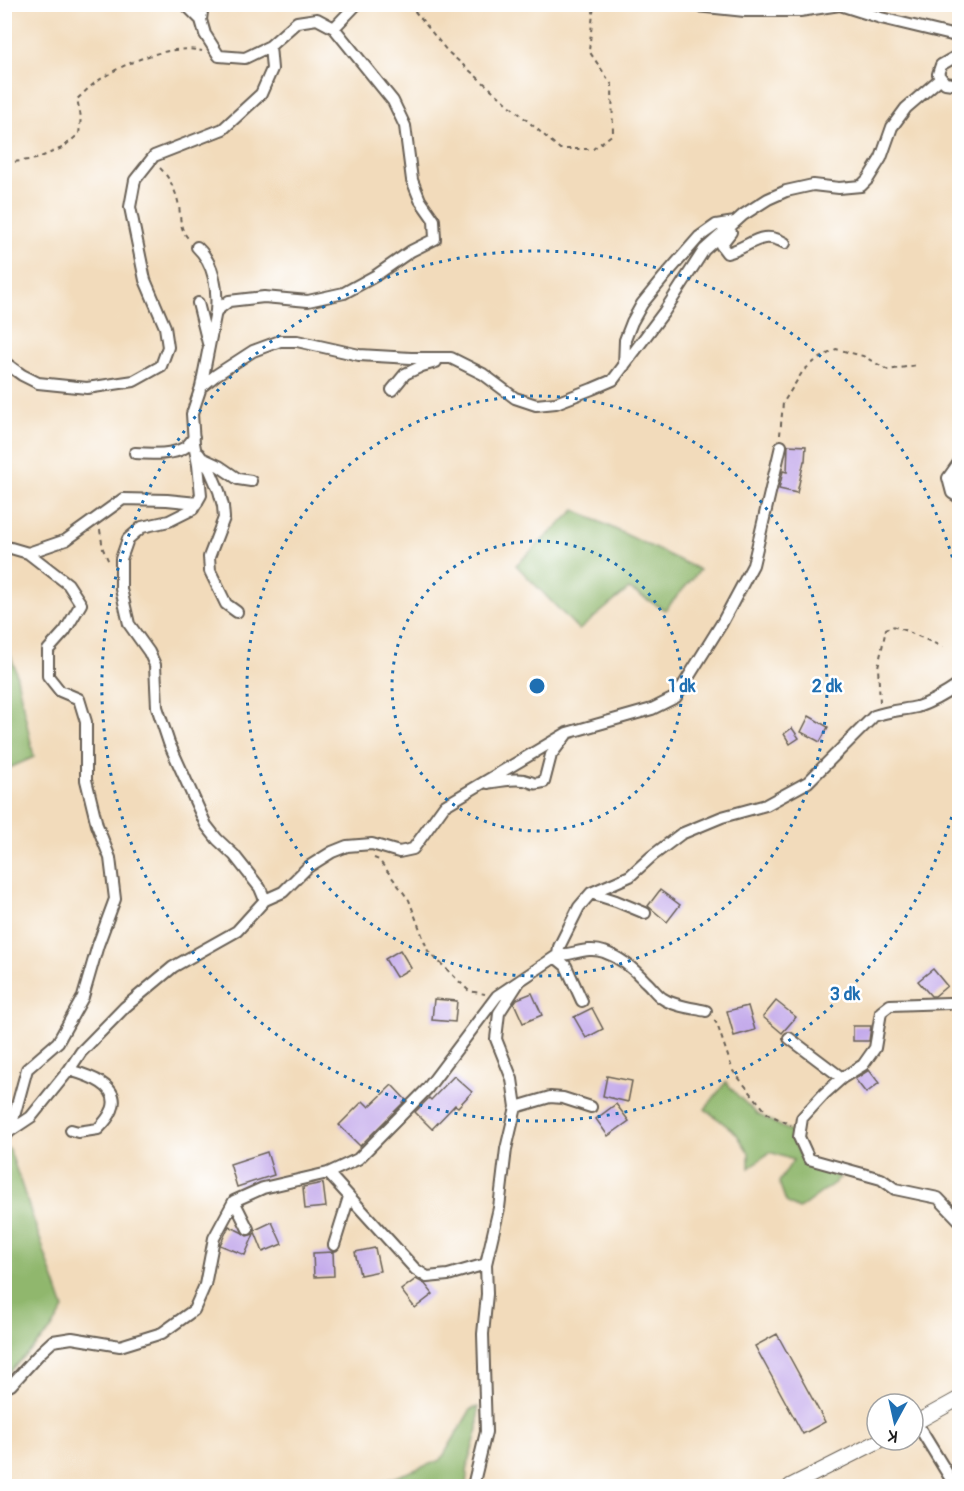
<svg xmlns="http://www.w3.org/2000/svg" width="964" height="1491" font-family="Pangolin,sans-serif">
	<rect width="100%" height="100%" fill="#fff"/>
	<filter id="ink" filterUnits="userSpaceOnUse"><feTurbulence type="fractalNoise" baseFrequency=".0167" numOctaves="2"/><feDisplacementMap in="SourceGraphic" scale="12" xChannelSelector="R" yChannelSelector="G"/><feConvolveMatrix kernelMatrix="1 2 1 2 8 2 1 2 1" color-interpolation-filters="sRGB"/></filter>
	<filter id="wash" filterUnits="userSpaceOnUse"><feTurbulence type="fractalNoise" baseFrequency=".008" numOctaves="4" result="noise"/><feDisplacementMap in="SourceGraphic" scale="24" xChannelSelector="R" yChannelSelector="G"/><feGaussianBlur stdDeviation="1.35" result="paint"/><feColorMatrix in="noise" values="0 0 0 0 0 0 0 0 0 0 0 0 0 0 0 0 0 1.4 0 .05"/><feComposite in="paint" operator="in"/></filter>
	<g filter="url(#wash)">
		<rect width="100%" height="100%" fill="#f2dbbb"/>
		<path fill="#90b76d" stroke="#566a44" stroke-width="1.5" d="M575,510L700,570L665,610L629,589L579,630L516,565Z
			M5,639L15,668L34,757L5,770Z
			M726,1082L737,1095L757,1114L790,1131L800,1156L807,1164L841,1178L799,1209L786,1202L779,1182L793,1160L770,1152L749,1168V1153L736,1133L705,1109Z
			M9,1148L64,1309L51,1330L5,1376L4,1151Z
			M478,1407V1429L468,1463L466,1486H371L441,1460L471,1409Z"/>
		<g id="blocks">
			<path fill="#c4abeb" d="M788,445L806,446L805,461H804L797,493L779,489L783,471L787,472Z
				M809,716L828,727L820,742L801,732Z
				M792,728L799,738L790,744L784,734Z
				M660,890L680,905L667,922L648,906Z
				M400,950L411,968L396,977L385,959Z
				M933,969L947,986L935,996H931L918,981Z
				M532,993L542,1015L523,1023L514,1003L517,999Z
				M434,999L457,1001L455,1022L432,1020Z
				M776,1001L796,1017L782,1033L763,1017Z
				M748,1006L755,1030L734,1036L727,1011Z
				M592,1008L603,1029L586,1038L574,1017Z
				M853,1026H871L869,1041H853Z
				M869,1070L879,1083L866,1093L855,1079Z
				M454,1076L472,1092L458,1107L455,1105L432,1129L415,1112L429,1098L431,1100Z
				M607,1076L632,1081L628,1102L603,1096Z
				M392,1085L406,1100L360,1146L339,1125L363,1101L369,1107Z
				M616,1104L629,1121L608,1136L596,1119Z
				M267,1152L274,1175L237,1187L230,1164Z
				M323,1183L326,1207L305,1209L303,1187Z
				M272,1222L282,1244L263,1252L255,1232V1230Z
				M229,1226L241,1232L247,1236L254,1234L245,1255L220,1245Z
				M375,1248L380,1271L360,1275L355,1252Z
				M333,1252L334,1276L314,1277L313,1253Z
				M416,1279L425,1284L433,1294L415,1308L401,1290Z
				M777,1334L825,1422L803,1434L755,1346Z"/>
		</g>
	</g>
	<g filter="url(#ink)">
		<use href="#blocks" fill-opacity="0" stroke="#675f54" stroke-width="1.5"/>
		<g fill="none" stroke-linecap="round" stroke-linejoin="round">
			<g stroke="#675f54" stroke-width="14">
				<path id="minor" d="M185,4L201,20
					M677,4L745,11H800L840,5L881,18L960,37
					M334,28L357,4
					M960,56L955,57L941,65L938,74L945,83L960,85
					M731,232L721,245L727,253C751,247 760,229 785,243
					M197,247C214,263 218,289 216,311
					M198,303L208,343
					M4,362L22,375L38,383L87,388L134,381L161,366L168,347L165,327L145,280L130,207L135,180L154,156L223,129L261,94L272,69L270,46
					M624,366L625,340L632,322L642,304L664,277L699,237L716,225L735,222
					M201,387L216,311L229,301L264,297L308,301L344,293L375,276L411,251L435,239L434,220L420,200L412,180L405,126L393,101L334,28L317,19L297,22L270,46L245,58L219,56L205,34L201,20L203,4
					M392,390L405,374L422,366L436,362
					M135,453C148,454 173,455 184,448C188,446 191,441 194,437
					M199,454L210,470L219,491L223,506L224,518L209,557L210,571L226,604L237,612
					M204,459L219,466L238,479L251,481
					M960,461L948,478L952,493L960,498
					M4,546L28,553L66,540L123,499L167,500L197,503
					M488,783C499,781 513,778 524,780C536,783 531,785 544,782L551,755L566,735
					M591,893L616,901L645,913
					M265,900L283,892L308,867L332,852L347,846L372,844L399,852L413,849L444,806L567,733L652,709L676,697L722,623L753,565L781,446
					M558,955C573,955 588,946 604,952C619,957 634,969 645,981C651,986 656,994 662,998C673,1006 693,1008 706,1011
					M555,957L566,966L582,1001
					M949,1003L890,1005L881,1012L875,1048L863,1065L842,1078L824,1094L802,1118L799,1137L809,1159L881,1179L895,1189L938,1198L960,1221
					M789,1038L842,1078
					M69,1070C86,1075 122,1085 112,1110C109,1117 103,1124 98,1129L78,1132L71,1130
					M516,1107L550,1097L563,1098L591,1107
					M10,1131L27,1069L58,1042L83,997L98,945L115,899L110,858L97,825L86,780V722L79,699L60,691L48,676V650L65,631L81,604L68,584L28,553
					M4,1137L10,1131L31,1117L69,1070L81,1052L125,1007L173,967L237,931L265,900L260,888L234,855L217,839L206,825L169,743L157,707L155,665L149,652L129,624L121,589V559L128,539L142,527L169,521L193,509L201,495L198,465L194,443L192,414L201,387L216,375L253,351L280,341H297L359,355L411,358H451L483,374L515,398L536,405L556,403L592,389L613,380L664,312L704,250L743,215L768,199L786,191L813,185L839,188L861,186L868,179L881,158L892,127L906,108L941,78
					M328,1173L415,1269L427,1277L448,1275L486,1264
					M234,1201L248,1229
					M334,1245L349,1197
					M4,1388L11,1385L41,1352L53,1341L72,1338L120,1346L162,1333L194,1310L205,1285L214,1238L234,1201L263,1188L328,1173L358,1159L427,1089L497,996L558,955L559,947L579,907L591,893L630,876L652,856L681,834L722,817L766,805L808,782L874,716C888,711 903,710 917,707C933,702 947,693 960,684
					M916,1422L955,1486
					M473,1486L486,1432L483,1334L487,1294L486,1264L499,1208L506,1149L516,1107L512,1079L496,1039L499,1013L519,982"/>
			</g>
			<g stroke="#675f54" stroke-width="16">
				<path id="tertiary" d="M913,1424L960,1398
					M790,1486L881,1440"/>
			</g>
			<path stroke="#675f54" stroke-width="2" stroke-dasharray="4.5 4.5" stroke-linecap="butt" d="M409,4L447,51L560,149H593L613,134L612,85L589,51L594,4
				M6,163L36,159L62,148L79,134L81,117L77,99C83,94 88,88 95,83C121,64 169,43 202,51
				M160,168C170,178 176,191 179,206C181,219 179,230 190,240
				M780,435L783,403L803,371L815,361L836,349L863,356L888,370L917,365
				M100,530L103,549L109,562
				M880,702L878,667L886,629L892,626L904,630L943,647
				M374,858L379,860L409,900L428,951L469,991L485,994
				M714,1020L717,1024L733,1071L768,1114L791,1125"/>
			<use href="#minor" stroke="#fff" stroke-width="10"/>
			<use href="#tertiary" stroke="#fff" stroke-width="14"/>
		</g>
	</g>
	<g fill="none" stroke="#1f6fb2" stroke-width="3" stroke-dasharray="3 6">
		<circle cx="537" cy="686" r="145"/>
		<circle cx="537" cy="686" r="290"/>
		<path d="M959 791A435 435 0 1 1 959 581"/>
	</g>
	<circle cx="537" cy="686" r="9" fill="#1f6fb2" stroke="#fff" stroke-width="3"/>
	<g font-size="18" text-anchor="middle" font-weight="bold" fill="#1f6fb2" stroke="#fff" stroke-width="5" stroke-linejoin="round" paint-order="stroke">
		<text x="682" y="692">1 dk</text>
		<text x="827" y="692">2 dk</text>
		<text x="845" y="1000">3 dk</text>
	</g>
	<rect width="964" height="1491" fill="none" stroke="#fff" stroke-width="24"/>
	<g transform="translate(895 1422) rotate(188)"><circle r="28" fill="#ffffff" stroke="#a4a4a4" stroke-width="1.5"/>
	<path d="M0-4.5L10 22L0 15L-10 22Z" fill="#1f6fb2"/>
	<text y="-9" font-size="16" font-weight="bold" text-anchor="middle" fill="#1c1c1c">K</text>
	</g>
</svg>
